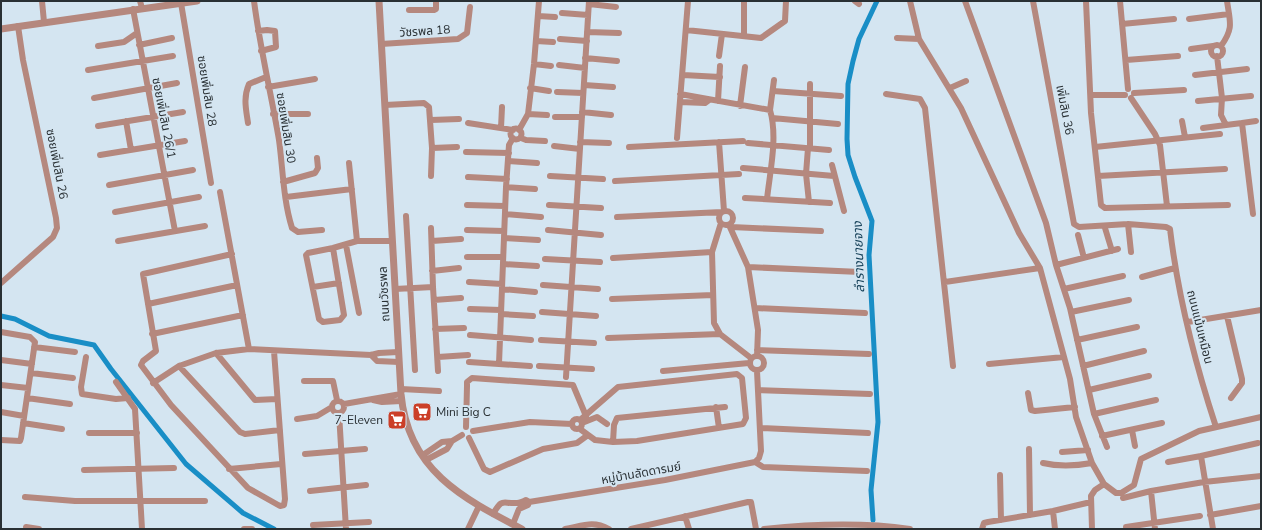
<svg xmlns="http://www.w3.org/2000/svg" width="1262" height="530" font-family="'Nunito Sans','Noto Sans Thai',sans-serif">
	<rect width="100%" height="100%" fill="#d4e5f1"/>
	<g fill="none" stroke-linecap="round" stroke-linejoin="round">
		<path stroke="#198ec6" stroke-width="5" d="M1,316L15,319L49,336L94,345L111,369L186,464L243,513L274,529
			M873,520L871,490L878,422L869,255L872,221L855,177L848,155L847,139L848,84L853,61L859,39L877,1"/>
		<path stroke="#b5887e" stroke-width="6" d="M42,1L44,22
			M140,1L142,8
			M254,1C260,48 271,93 279,140C283,169 283,199 292,228L298,232L322,230
			M744,1V36
			M855,1L859,4
			M910,1L919,39L961,108L1019,233L1040,268L1070,379L1076,417L1092,463L1104,484L1116,493H1121L1134,485L1141,459L1199,431L1261,417
			M965,1L1046,223L1056,265L1070,308L1094,414L1107,447
			M1033,1L1074,224L1079,227L1128,224L1166,227L1170,229C1178,296 1195,363 1216,427
			M1086,1L1091,113L1101,205L1105,208L1228,205
			M1120,1L1128,89
			M181,3L211,183
			M589,4L616,7
			M133,9L175,231
			M409,10H434L436,9V1
			M562,13L588,15
			M538,16L555,17
			M1189,19L1229,14
			M1122,24L1174,19
			M686,30L761,38L785,21L786,1
			M258,31L267,30L275,31L276,47L261,51
			M587,32L619,33
			M897,38L919,39
			M560,39L587,41
			M536,41L553,42
			M381,44L458,39L467,33L470,7
			M139,45L172,38
			M1211 51a6 6 0 1 1 12 0a6 6 0 1 1-12 0Z
			M98,46L124,42L137,33
			M1221,46C1234,28 1230,22 1227,1
			M1191,49L1213,46
			M719,56L722,34
			M1217,56L1222,98L1221,115L1226,125L1242,123L1253,214
			M585,58L617,61
			M1126,60L1178,56
			M534,64L551,66
			M559,65L585,68
			M88,70L173,56
			M683,75L720,77
			M1195,75L1247,69
			M584,85L613,87
			M268,87L315,79
			M530,88L549,91
			M950,88L966,81
			M773,91L841,96
			M557,92L583,93
			M1134,93L1184,90
			M680,94L770,110C778,137 770,171 767,199
			M886,94L920,99L925,108L953,366
			M1091,95H1125
			M94,98L177,83
			M1131,98L1155,134L1160,145L1167,206
			M718,101L720,66
			M1198,101L1251,96
			M680,102L705,103L709,100
			M385,105L424,103L429,107L432,148L431,176
			M740,106L745,67
			M770,110L774,80
			M582,112L611,115
			M273,114H308
			M528,114L547,115
			M555,117H582
			M772,118L838,124
			M431,120L459,119
			M126,121L131,150
			M1182,121L1185,137
			M248,123C246,109 243,98 249,84L266,77
			M468,123L513,130
			M1242,123L1256,121
			M98,126L183,112
			M501,128L502,107
			M1203,128L1226,125
			M510.5 134a5.5 5.5 0 1 1 11 0a5.5 5.5 0 1 1-11 0Z
			M519,130L528,114L534,64L539,1
			M521,138L526,140L545,141
			M677,138L688,1
			M580,142L609,143
			M719,142L724,211
			M748,143L829,150
			M554,146L580,149
			M629,147L743,141
			M1095,147L1220,134
			M432,148L457,147
			M808,148L806,174L809,202
			M810,148V84
			M466,152L509,153
			M100,155L185,141
			M508,161L537,163
			M349,163L357,241
			M832,165L844,211
			M743,168L834,176
			M550,176L603,179
			M1098,176L1225,169
			M468,177L507,179
			M615,181L739,174
			M283,182L315,173L318,168L317,158
			M109,185L193,170
			M506,187L535,189
			M220,192L249,349
			M286,197L352,189
			M745,198L830,203
			M467,205L505,206
			M549,205L601,208
			M719 218a7 7 0 1 1 14 0a7 7 0 1 1-14 0Z
			M115,212L199,197
			M505,214L541,217
			M406,216L415,370
			M617,217L722,212
			M721,223L712,252L714,323L720,334L751,358
			M1128,224L1131,252
			M729,225L748,267L758,330L757,356
			M731,227L821,231
			M431,228L433,287L438,371
			M1105,228L1112,251
			M467,230L504,231
			M548,230L601,235
			M1078,235L1084,258
			M504,238L538,240
			M118,241L205,226
			M432,241L461,239
			M346,245L359,313
			M333,248L344,315L340,320L323,322L319,319L306,255L308,253L333,248L357,241H392
			M232,254L143,274L156,351L143,361L141,365L171,405L248,488L280,506L284,505L285,499L274,351
			M467,257H503
			M613,258L712,252
			M545,259L600,262
			M503,264L537,266
			M1056,265L1118,249
			M748,267L860,272
			M432,271L459,268
			M1142,277L1175,268
			M469,282L502,284
			M945,282L1040,268
			M1,283L53,237L57,228L56,218L23,60L18,26
			M543,285L598,289
			M313,287L339,283
			M395,289L433,287
			M502,289L535,292
			M1064,289L1123,276
			M612,299L713,295
			M434,300L461,298
			M148,304L237,285
			M755,308L865,313
			M470,309L501,310
			M542,312L596,316
			M1071,312L1129,300
			M501,314L533,316
			M1227,316L1242,379V383L1231,398
			M1188,322L1261,310
			M435,329L464,328
			M1,332L30,337L35,342L21,438L20,441L1,440
			M152,334L243,315
			M470,335L531,340
			M608,338L720,334
			M541,340L594,343
			M1077,340L1137,327
			M34,347L75,352
			M757,350L869,354
			M216,353L255,400L277,399
			M371,355L377,361L399,362
			M750 363a7 7 0 1 1 14 0a7 7 0 1 1-14 0Z
			M86,357L81,387L82,394L116,399L128,398
			M438,357L468,355
			M1,360L32,364
			M469,362L530,366
			M499,364L506,187L509,145L513,138
			M989,364L1064,357
			M179,366L240,432L245,434L280,430
			M539,366L592,369
			M1083,366L1144,351
			M663,371L749,363
			M31,373L73,378
			M566,377L589,1
			M304,381H333L337,400
			M116,382L135,409L142,529
			M153,383L179,366L216,353L249,349L371,355L379,353L398,352
			M1,385L28,388
			M401,389L439,391
			M758,390L870,394
			M1089,390L1149,376
			M1028,393L1031,410L1035,411L1075,407
			M27,398L70,404
			M373,400L382,402L401,401
			M332 407a6 6 0 1 1 12 0a6 6 0 1 1-12 0Z
			M344,404L401,394
			M716,407L719,428
			M1,412L24,416
			M339,413L346,529
			M1094,414L1156,400
			M572 424a5 5 0 1 1 10 0a5 5 0 1 1-10 0Z
			M297,419L317,416L332,407
			M23,423L62,429
			M582,423L597,417L607,424
			M466,427L467,386V382L472,378L573,385L586,416
			M760,428L868,433
			M580,429L595,440L613,442L637,441L743,424L746,418L742,378L737,374L618,387L580,420
			M1132,430L1135,446
			M473,431L530,422L572,424
			M89,433H137
			M1102,436L1162,423
			M469,438L484,469L490,472L543,449L577,443L588,435
			M613,442L614,425L617,418L725,407
			M1029,449L1030,515
			M1062,452L1088,450
			M305,454L365,449
			M423,455L442,442L452,441L462,435
			M426,460L447,449L452,441
			M755,462L763,467L867,471
			M1168,462L1201,456
			M1043,463C1060,467 1075,466 1092,463
			M229,469L281,464
			M84,470L174,468
			M1000,475L1001,520
			M310,491L366,485
			M25,497L75,501H205
			M1123,498L1151,491
			M1053,511L1055,529
			M493,514C503,497 502,504 517,503C520,503 524,501 526,500L529,502L665,480L755,462L759,458L761,451L757,371
			M1210,515L1261,506
			M685,516L689,529
			M513,524L519,509L528,505L529,502
			M313,525L369,522
			M26,527L39,529
			M1126,527L1200,516
			M244,529H252
			M468,529L479,506
			M565,529C582,526 593,520 609,529
			M631,529L748,502H751L756,529
			M764,529C812,524 862,522 910,529
			M982,529L984,523L988,522L1053,511L1091,502
			M1092,529L1091,496L1095,490L1104,484
			M1155,529L1151,491L1204,482L1261,476
			M1213,529L1201,456L1258,443"/>
		<path stroke="#b5887e" stroke-width="7" d="M379,1L401,394C408,470 462,498 522,529
			M1,29L197,1"/>
	</g>
	<defs>
		<g id="supermarket-square" transform="scale(1)"><rect x="-9" y="-9" width="18" height="18" rx="4" fill="#cb3f28" stroke="#d4e5f1"/><path d="M-6-5.5h2.5l.6 2H6L4.5 2H-2.5L-4.4-4H-6ZM-1.5 3.2a1.3 1.3 0 1 0 .1 0ZM3 3.2a1.3 1.3 0 1 0 .1 0Z" fill="#fff"/></g>
	</defs>
	<g fill-rule="evenodd">
		<use href="#supermarket-square" x="422" y="412"/>
		<use href="#supermarket-square" x="397" y="420"/>
	</g>
	<g text-anchor="middle" dominant-baseline="central" stroke-width="4" stroke-linejoin="round" paint-order="stroke">
		<g font-size="12" fill="#293034" stroke="#d4e5f1">
			<text transform="translate(425 31) rotate(-4)">วัชรพล 18</text>
			<text transform="translate(207 91) rotate(81)">ซอยเพิ่มสิน 28</text>
			<text transform="translate(1065 110) rotate(79)">เพิ่มสิน 36</text>
			<text transform="translate(164 118) rotate(79)">ซอยเพิ่มสิน 26/1</text>
			<text transform="translate(286 128) rotate(81)">ซอยเพิ่มสิน 30</text>
			<text transform="translate(57 164) rotate(79)">ซอยเพิ่มสิน 26</text>
			<text transform="translate(384 294) rotate(-93)">ถนนวัชรพล</text>
			<text transform="translate(1200 327) rotate(76)">ถนนแม้นเหมือน</text>
			<text transform="translate(641 473) rotate(-10)">หมู่บ้านลัดดารมย์</text>
		</g>
		<g font-size="12" fill="#293034" stroke="#d4e5f1" text-anchor="start">
			<text x="436" y="412">Mini Big C</text>
			<text x="383" y="420" text-anchor="end">7-Eleven</text>
		</g>
		<g font-size="13" font-style="italic" fill="#18435b" stroke="#d4e5f1">
			<text transform="translate(859 257) rotate(-92)">ลำรางนายจาง</text>
		</g>
	</g>
	<rect width="1262" height="530" fill="none" stroke="#293034" stroke-width="4"/>
</svg>
